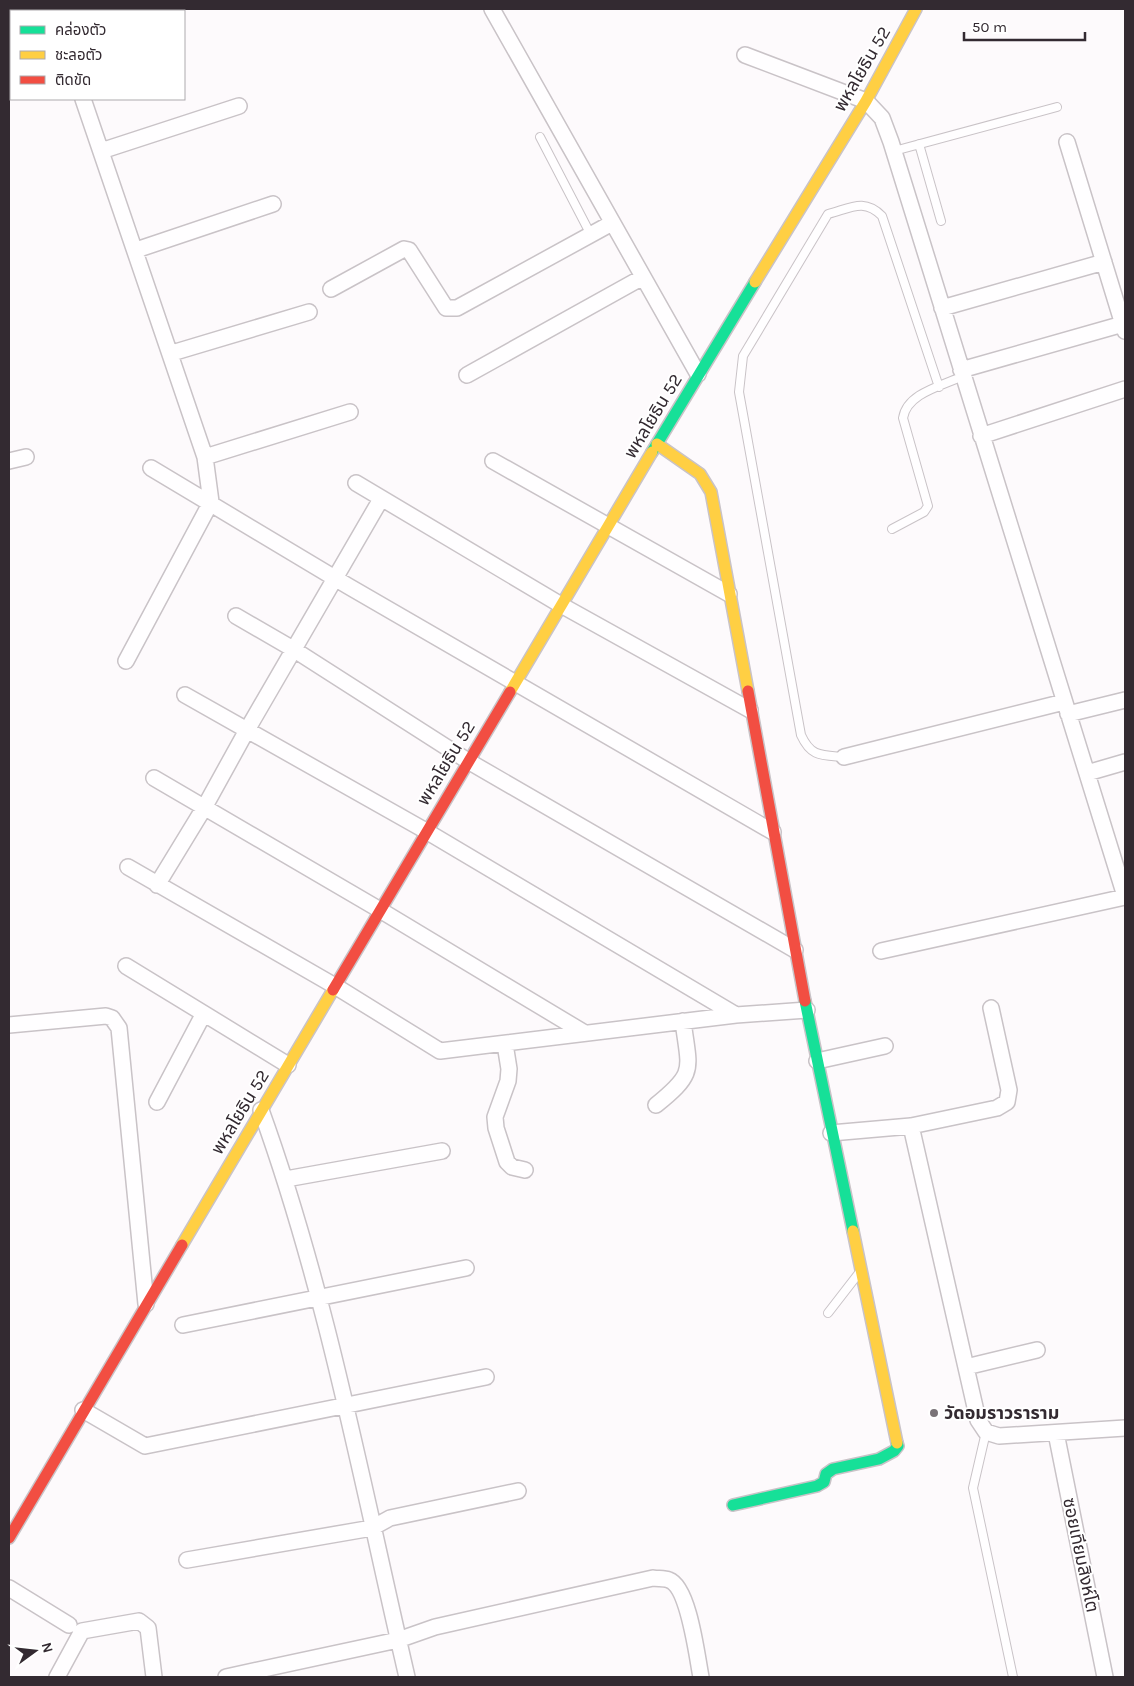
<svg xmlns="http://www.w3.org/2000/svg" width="1134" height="1686" font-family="Karla,'Noto Sans Thai',sans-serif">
	<rect width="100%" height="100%" fill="#fdfafc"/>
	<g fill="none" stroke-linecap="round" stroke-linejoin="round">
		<g stroke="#c9c3c7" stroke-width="10">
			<path id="lane" d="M540,137L591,235
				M919,144L941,221
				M894,151L1057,107
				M892,529L924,512L928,506L903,418C907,393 942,386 963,376
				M844,757C821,755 811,757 801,735L739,392L743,356L828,214C851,208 864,198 882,216L939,387
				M828,1313L859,1273
				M986,1432L973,1488L1013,1677"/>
		</g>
		<g stroke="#c9c3c7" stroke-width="18">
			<path id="street" d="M53,9L54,11
				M492,9L698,374
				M146,11L153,9
				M745,55L866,101L882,118L891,142L1125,896
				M83,99L205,457L211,502L126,661
				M1067,142L1125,331
				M101,151L239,106
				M136,250L273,204
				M331,289L404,249L409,250L446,308H457L612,223
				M942,308L1104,262
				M172,353L309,312
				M961,370L1123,324
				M467,375L643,277
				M981,436L1125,389
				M205,457L350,412
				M9,461L26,457
				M493,461L729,594
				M151,468L348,586L773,832
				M356,483L561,605L750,710
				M236,616L293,649L468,761L795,950
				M185,695L426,831L736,1015
				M1068,714L1125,700
				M844,757L1064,702
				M1087,773L1125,762
				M154,778L380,910L583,1032
				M128,867L335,986L440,1051L736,1015L807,1010
				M157,885L204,808L247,730L381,499
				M881,951L1125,897
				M126,966L288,1065
				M9,1025L106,1016L112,1018L119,1028L146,1304
				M505,1044L509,1069L508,1081L495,1117L496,1128L507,1162L512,1167L525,1170
				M817,1061L885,1046
				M157,1102L203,1015
				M656,1105C697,1072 689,1070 683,1021
				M261,1110C327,1293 363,1488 407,1677
				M911,1126L978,1420L986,1432L999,1436L1125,1428
				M831,1133L911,1126L997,1108L1007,1102L1009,1090L991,1008
				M286,1179L442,1151
				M183,1325L466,1268
				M966,1367L1037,1350
				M83,1410L145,1446L486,1377
				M1056,1433L1105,1677
				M187,1560L372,1528L390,1518L518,1491
				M9,1588L69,1625
				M57,1677L82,1631L139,1621L148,1628L154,1677
				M226,1677L398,1640L435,1627L653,1578C658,1579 664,1578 669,1580C689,1587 697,1657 701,1677"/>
		</g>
		<g stroke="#c9c3c7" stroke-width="14">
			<path id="fast" d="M652,452L755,282
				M805,1001L853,1231
				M733,1505L817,1486L824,1482L826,1474L833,1469L879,1459L894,1451L898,1446L897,1443"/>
		</g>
		<g stroke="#c9c3c7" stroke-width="14">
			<path id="slow" d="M755,282L866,101L916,9
				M657,444L700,474L711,492L748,691
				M510,692L652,452
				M853,1231L897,1443
				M182,1245L333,990"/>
		</g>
		<g stroke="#c9c3c7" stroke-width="14">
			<path id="jam" d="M748,691L805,1001
				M333,990L510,692
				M9,1538L182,1245"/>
		</g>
		<use href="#lane" stroke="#fffeff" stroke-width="8"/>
		<use href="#street" stroke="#fffeff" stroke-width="15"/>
		<use href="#fast" stroke="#16e098" stroke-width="11"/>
		<use href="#slow" stroke="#ffcf43" stroke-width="11"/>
		<use href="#jam" stroke="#f24e42" stroke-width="11"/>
	</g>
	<circle fill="#7a7378" stroke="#fff" stroke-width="2" cx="934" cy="1413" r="5"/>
	<g text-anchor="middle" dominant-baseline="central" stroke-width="4" stroke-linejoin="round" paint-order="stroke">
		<g font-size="18" fill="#332a31" stroke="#fff">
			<text transform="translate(862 69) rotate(-60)">พหลโยธิน 52</text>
			<text transform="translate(653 416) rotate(-59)">พหลโยธิน 52</text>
			<text transform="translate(446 763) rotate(-59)">พหลโยธิน 52</text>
			<text transform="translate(240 1112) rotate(-59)">พหลโยธิน 52</text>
			<text transform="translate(1081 1555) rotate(78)">ซอยเทียมสิงห์โต</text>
		</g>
		<g font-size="18" font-weight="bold" fill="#332a31" stroke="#fff" text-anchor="start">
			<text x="944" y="1413">วัดอมราวราราม</text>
		</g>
	</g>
	<rect width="1134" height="1686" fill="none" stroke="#332a31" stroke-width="20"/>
	<rect x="10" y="10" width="175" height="90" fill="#ffffff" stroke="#adaaad"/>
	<rect x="20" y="26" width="25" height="8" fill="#16e098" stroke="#adaaad"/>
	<text x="55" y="35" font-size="15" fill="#332a31">คล่องตัว</text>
	<rect x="20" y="51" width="25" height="8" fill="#ffcf43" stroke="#adaaad"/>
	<text x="55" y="60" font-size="15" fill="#332a31">ชะลอตัว</text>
	<rect x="20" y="76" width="25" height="8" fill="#f24e42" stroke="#adaaad"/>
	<text x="55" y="85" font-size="15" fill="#332a31">ติดขัด</text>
	<g transform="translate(35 1651) rotate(75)" stroke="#ffffff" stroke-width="4" paint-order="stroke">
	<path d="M0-4L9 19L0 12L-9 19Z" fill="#332a31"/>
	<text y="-8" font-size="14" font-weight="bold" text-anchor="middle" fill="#332a31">N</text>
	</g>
	<path d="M964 32v8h121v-8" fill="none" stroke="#332a31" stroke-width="2.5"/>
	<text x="972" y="32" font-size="15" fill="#332a31" stroke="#ffffff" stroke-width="4" paint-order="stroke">50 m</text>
</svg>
